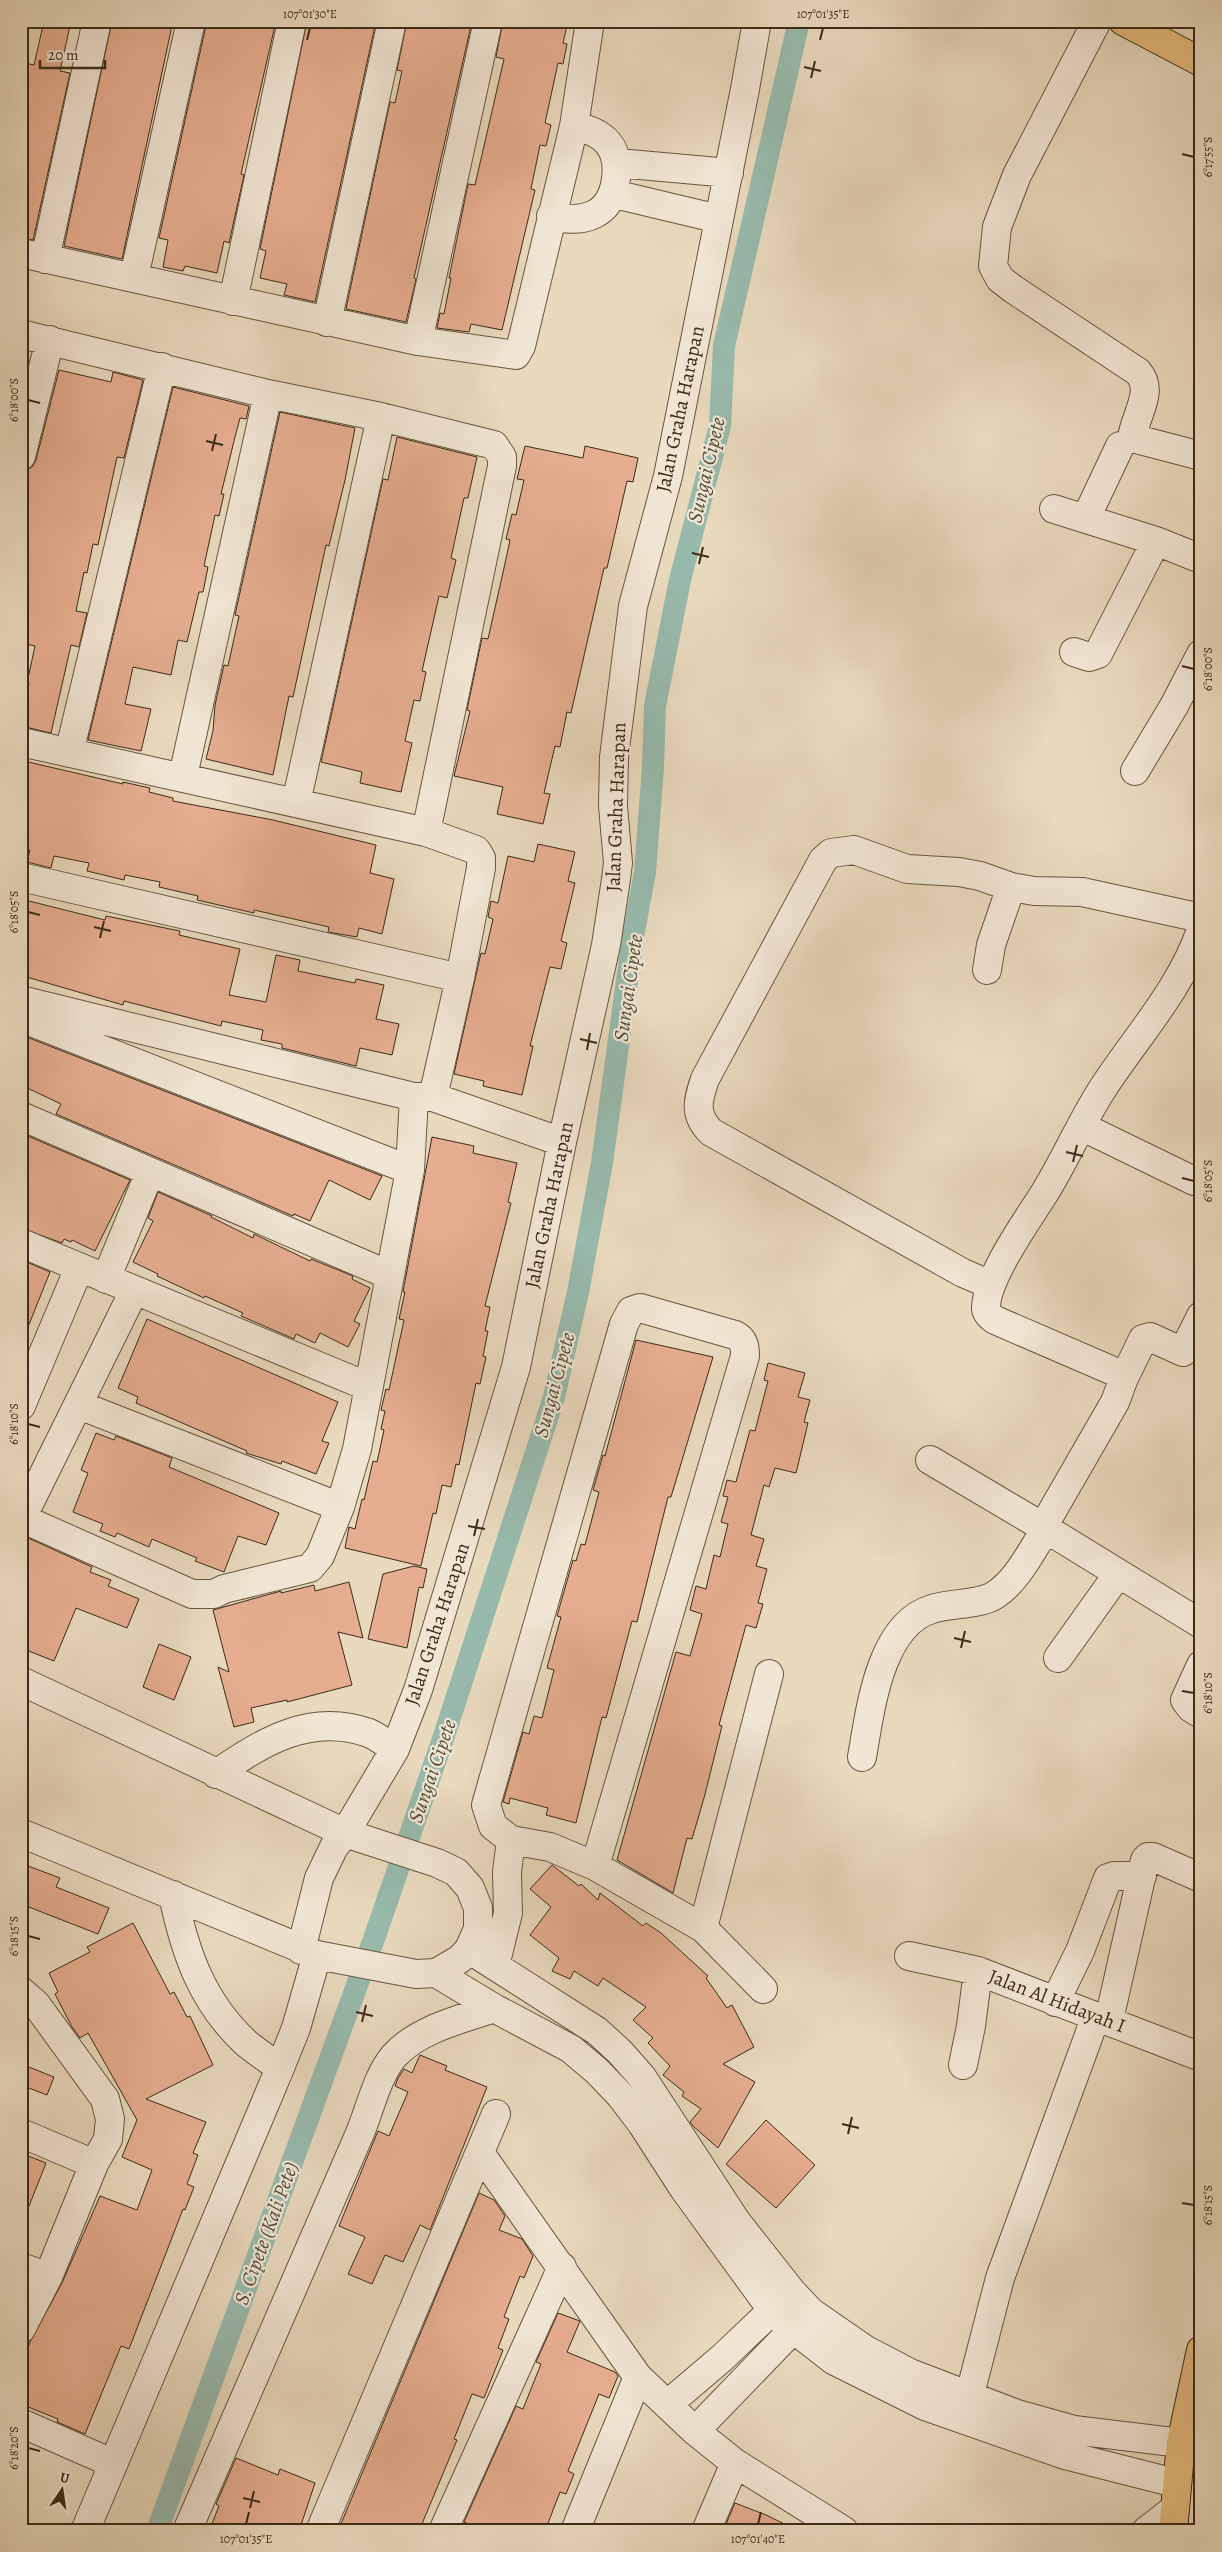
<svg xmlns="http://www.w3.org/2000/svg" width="1222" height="2552" font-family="Alegreya,serif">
	<rect width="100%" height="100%" fill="#e9d9bd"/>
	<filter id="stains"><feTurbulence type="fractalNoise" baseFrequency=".004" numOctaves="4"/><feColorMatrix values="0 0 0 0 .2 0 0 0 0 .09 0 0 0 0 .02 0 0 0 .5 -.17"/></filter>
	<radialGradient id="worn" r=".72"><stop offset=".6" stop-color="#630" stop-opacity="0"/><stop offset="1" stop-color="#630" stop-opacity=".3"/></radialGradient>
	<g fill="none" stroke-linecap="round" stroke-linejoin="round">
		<path stroke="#98baad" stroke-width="22" d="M157,2531L375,1936L445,1733L554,1397L578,1292L602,1163L633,937L645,872L653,767L655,706L680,580L720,426L724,346L799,21"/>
	</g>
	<path fill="#e6ad90" stroke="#3d2c17" d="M44,21H71L60,71L70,73L33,240L21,238V108L26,83L21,82V79L25,63L34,65Z
		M112,21H173L122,259L64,246Z
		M207,21H276L241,174L244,175L229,243L224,241L217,273L185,266L183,271L163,267L168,240L159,238Z
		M307,21H376L315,302L284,295L287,284L260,278L266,251L260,249Z
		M407,21H472L414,278L416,279L406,322L346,309L390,102L395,103L402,71L397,70Z
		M503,21H568L563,43L567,44L563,64L558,63L545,123L551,125L546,146L540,145L531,189L535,190L502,330L471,324L469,332L437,328L440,313L444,314L451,278H449L468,184L475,185L504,59L496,57Z
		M59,370L111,382L113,372L143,380L124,458L117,457L98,545L93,544L87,573L84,572L76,611L87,613L79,647L71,645L51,733L21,726L29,683H27L35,646L21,643V491L26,471L33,466L36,460Z
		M173,387L249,406L246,419L240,418L235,437L221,494H224L219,516L215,515L204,566L208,567L203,592H199L187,642L178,640L171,675L133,667L125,704L151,709L141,751L88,740Z
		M280,412L355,428L345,480L329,546L326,545L293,697L289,696L273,775L206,759L213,731L215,705L224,665L228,666L239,616L235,615Z
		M397,437L477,457L468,498H464L451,558L456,560L447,598L439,596L422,671L426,672L420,701L414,700L405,741L412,743L401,792L360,783L362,772L321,762L383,479L388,480Z
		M525,446L583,458L585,446L638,458L633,482L627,481L607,568H604L571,713L567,712L560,747L555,746L544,793L550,794L543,824L497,814L503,787L454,776L470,711L467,710L482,638L488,639L506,559L510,540L506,539L512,514L516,515L524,480L517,479Z
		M24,761L123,784V782L150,788L149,792L173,798V801L273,820L376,845L370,873L394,879L382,934L359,928L357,937L328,932L329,927L254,910V913L197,900L198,896L159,887L160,882L125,875L124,880L87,871L89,863L54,856L51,868L27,862L30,850L21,848V773Z
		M538,844L575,852L568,881L575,883L561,941L567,943L561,969L550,967L530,1046H533L522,1095L483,1086L484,1081L454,1074L481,953L485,954L493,919L488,917L491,901L498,903L508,856L534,862Z
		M21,899L105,920L106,916L180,931L179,935L240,949L229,995L266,1002L276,955L300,960L298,971L355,983L356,979L384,985L376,1019L399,1024L392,1055L360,1048L356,1066L282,1048V1044L261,1040L263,1030L222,1021L221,1026L124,1001L123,1005L30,978L21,974Z
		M29,1038L382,1176L370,1200L329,1180L310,1221L294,1214L293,1216L56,1114L61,1104L21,1085V1054Z
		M21,1133L130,1180L95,1251L72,1240L71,1242L64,1239L62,1243L21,1228Z
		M432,1137L474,1146L473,1153L517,1163L508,1202L511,1203L485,1306L490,1307L485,1331H488L483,1356L486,1357L480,1384L476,1383L459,1465L456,1464L451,1487L442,1485L436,1514L433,1513L421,1566L345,1548L349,1527L355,1529L362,1499L364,1500L373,1461L377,1462L384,1430L381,1429L385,1411L381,1410L386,1389L389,1390L404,1320L399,1319L405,1292H403Z
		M158,1192L212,1216L211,1217L253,1238L254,1234L310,1261L311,1259L353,1276L352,1279L370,1288L354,1321L360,1324L348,1347L320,1333L315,1343L296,1334L294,1339L241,1316L243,1313L205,1296L204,1298L157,1276L158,1274L133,1262L153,1221L148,1218Z
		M22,1260L50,1272L22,1342H21Z
		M147,1319L338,1402L322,1441L329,1443L316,1474L282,1461L281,1464L246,1453L247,1451L136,1403L138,1397L118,1388Z
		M636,1340L713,1357L671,1497H668L637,1622L632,1621L606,1718L602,1717L576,1823L546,1815L548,1808L510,1798L509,1804L503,1802L523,1732L529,1734L534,1716L542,1718L554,1670L547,1668L561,1617L557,1616L573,1560L576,1561L581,1544L585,1545L599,1492L593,1490L603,1455L605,1456Z
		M768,1363L805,1373L798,1397L810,1400L804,1422L808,1423L796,1473L775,1468L769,1487L764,1485L751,1535L764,1539L756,1566L767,1569L758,1603L763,1604L756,1628L746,1625L719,1725L722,1726L704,1798L692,1839L687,1838L673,1893L617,1860L676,1652L690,1656L702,1614L690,1610L696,1586L706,1589L714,1555L720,1557L728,1524L721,1522L728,1497L723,1496L727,1480L736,1482L750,1430L755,1431L768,1381L764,1380Z
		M96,1433L114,1440L116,1436L172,1458L169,1467L279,1513L266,1545L238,1536L224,1572L195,1561L197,1558L152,1539L149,1547L117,1533L115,1537L100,1531L103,1524L73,1512L88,1473L81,1470Z
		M26,1537L92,1567L90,1572L111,1580L108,1586L139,1599L127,1628L76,1608L54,1661L21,1648V1548Z
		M414,1566L427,1569L423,1588L419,1587L407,1648L368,1639L383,1574Z
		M349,1582L363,1638L338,1632L352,1685L287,1702V1700L251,1708L254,1722L234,1727L218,1667L229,1672L213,1610L281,1591V1593L314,1585L315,1591Z
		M159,1644L191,1657L174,1700L143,1687Z
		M552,1865L579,1886L581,1884L598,1900L600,1893L643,1926L646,1923L661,1933L708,1976L706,1978L727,2008L732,2005L754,2047L723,2064L755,2082L718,2148L693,2126L690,2122L701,2109L682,2096L684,2092L663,2075L670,2066L648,2043L653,2038L633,2020L646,2007L603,1978L598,1986L574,1971L570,1979L552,1971L559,1958L530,1935L551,1907L530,1889Z
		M28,1866L60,1878L56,1887L109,1908L98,1934L21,1904V1883Z
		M133,1923L170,1994L174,1992L187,2017L190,2016L213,2065L146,2099L206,2122L193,2153L198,2155L187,2184L194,2187L185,2210L183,2209L129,2349L121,2346L85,2434L57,2422L58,2419L21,2404V2365L31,2340L62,2283L100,2196L137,2210L152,2170L122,2157L137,2120L88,2033L80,2038L72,2027L55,1994L58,1992L49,1973L90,1952L87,1947Z
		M420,2055L447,2066L445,2070L487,2087L430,2230L420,2225L403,2262L385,2255L372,2284L348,2274L365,2237L339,2226L378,2131L389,2136L408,2092L395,2086L398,2078L404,2069L412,2073Z
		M21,2064L54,2077L47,2095L21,2085Z
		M766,2120L815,2165L776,2208L726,2164Z
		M21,2153L46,2163L22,2224H21Z
		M479,2193L494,2200L505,2216L499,2230L522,2239L533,2256L524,2278L520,2276L504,2317L509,2319L498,2348L503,2350L484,2398L472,2394L454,2439L457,2440L419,2531H338Z
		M558,2313L580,2321L567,2352L615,2372L618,2376L609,2398L599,2394L568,2471L574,2474L566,2494L560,2492L545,2531H485L464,2522L516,2406L523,2409L541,2364L536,2362Z
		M236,2458L278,2475L280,2469L315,2483L299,2531H209L219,2506L216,2504Z
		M735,2503L766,2515L799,2531H723Z"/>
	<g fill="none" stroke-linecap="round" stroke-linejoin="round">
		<g stroke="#685740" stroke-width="30">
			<path id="minor" d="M1097,21L1017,175L997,227L993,266L1000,279L1013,289L1138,372C1155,391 1135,415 1132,438L1201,456
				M618,163L729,173
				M614,194L719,219
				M551,216C584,224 611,216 616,179C620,147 604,132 574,126
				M21,253L418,341L516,355L521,346L574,126L590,21
				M45,259L97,21
				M134,277L191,21
				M233,301L292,21
				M327,322L392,21
				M21,334L268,394L381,417L494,445L502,457V466L426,832
				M418,341L488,21
				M21,456L50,340
				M1054,509L1156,541L1201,559
				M1086,518L1120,446
				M1074,652L1089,657L1098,654L1156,541
				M21,742L426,832L476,850L481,858V868L460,978L433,1097L562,1142
				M69,753L162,367
				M1135,771L1174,706L1201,654
				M183,776L268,394
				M296,803L381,417
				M21,877L460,978
				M1201,930C1181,988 1138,1035 1105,1085C1081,1121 1065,1161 1042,1197C1026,1222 985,1280 986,1309C987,1314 991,1317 995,1320L1120,1374L1124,1378L1115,1402L1043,1527L1201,1624
				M987,970L991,945L1011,887
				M21,1000L414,1097H433
				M21,1018L410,1170
				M21,1116L389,1275
				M1081,1126L1194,1181
				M21,1243L369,1387
				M106,1279L150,1172
				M991,1285L963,1273L711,1132C693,1114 698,1100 705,1079L823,860L831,853L854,850L907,869L959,872L980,876L1011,887L1034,891L1082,892L1201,918
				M1124,1378L1143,1339L1150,1337L1183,1352L1201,1316
				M79,1405L340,1507
				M21,1406L79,1268
				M930,1460L1043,1527
				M21,1518L192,1594H214L224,1589L310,1568L320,1556L340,1507L357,1449L410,1170L414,1097
				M21,1520L134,1291
				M1058,1658L1118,1574
				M1201,1665L1185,1700L1191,1708L1201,1714
				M21,1681L345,1833L437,1863L456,1872L470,1888L478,1908V1929L469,1949L460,1959L436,1973L416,1974L317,1955L21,1833
				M862,1757C870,1712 879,1625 932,1609C949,1603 980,1605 995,1595C1018,1580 1031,1551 1046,1529
				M216,1774C263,1742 310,1712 369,1733C378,1737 387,1744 395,1749
				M511,1840L550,1847L595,1866L703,1928L763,1989
				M173,1895C185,1953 202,2002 246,2043C257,2052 269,2060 280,2068
				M703,1928L769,1674
				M301,1950L319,1878L334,1847L345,1833L395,1749L418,1690L516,1367L562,1142L606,945L616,879L618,863L613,806L614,757L633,606L668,476L745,89L757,21
				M909,1956L978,1971L1201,2057
				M481,1957L597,2031L620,2052L642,2077L736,2221L792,2292L811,2312L866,2350L910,2373L1017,2414L1074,2430L1181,2443
				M495,1966L508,1913L507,1872L511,1840L493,1826L486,1805L624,1324L631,1311L640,1308L735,1335C744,1339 745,1347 745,1356L595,1866
				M436,1973L494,2008L571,2049L597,2071L620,2095L642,2124L684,2189L772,2310L792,2328L833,2360L925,2406L1065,2455L1175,2483
				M21,1991L36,2004L105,2099L110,2119L108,2139L94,2164L48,2277L21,2329
				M1055,2002L1080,1951L1108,1878L1114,1876H1142
				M1109,2020L1145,1860L1148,1857H1153L1201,1878
				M963,2065L971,2026L978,1971
				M21,2133L94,2164
				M480,2153L638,2377L695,2431L735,2463L844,2531
				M21,2267L48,2277
				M970,2394L1000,2278L1096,2016
				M668,2404L722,2358L785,2298
				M21,2423L112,2463
				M695,2431L806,2316
				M85,2531L280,2068L296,2028L317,1955
				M187,2531L360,2133C370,2109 377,2076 394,2056C418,2029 462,2019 494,2008
				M320,2531L496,2114
				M443,2531L562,2267
				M575,2531L638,2377
				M706,2531L735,2463
				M1146,2531L1173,2510"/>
		</g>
		<g stroke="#3d2c17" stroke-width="30">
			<path id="major" d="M1123,21L1201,62
				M1173,2531L1181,2443L1201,2350"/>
		</g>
		<use href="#minor" stroke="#f1e6d4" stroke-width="28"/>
		<use href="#major" stroke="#e4bc7e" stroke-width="28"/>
	</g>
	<path fill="none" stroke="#3d2c17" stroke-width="2" d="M307,40L310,28M820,40L823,28M804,67L821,71M811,78L815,61M1182,154L1194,157M28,400L40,403M206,441L223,445M212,451L216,434M692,553L709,557M699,564L703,547M1182,666L1194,669M28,912L40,915M94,927L111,931M100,938L104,921M580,1039L597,1043M587,1050L590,1033M1066,1152L1083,1156M1073,1162L1077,1145M1182,1178L1194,1181M28,1424L40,1427M468,1526L485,1529M474,1536L478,1519M954,1638L971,1642M961,1648L965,1631M1182,1691L1194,1693M28,1936L40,1939M356,2012L373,2016M362,2022L366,2005M842,2124L859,2128M848,2134L852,2117M1182,2203L1194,2205M28,2448L40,2451M243,2498L260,2502M250,2508L254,2491M246,2524L249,2512M758,2524L761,2512"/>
	<g text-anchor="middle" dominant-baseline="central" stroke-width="4.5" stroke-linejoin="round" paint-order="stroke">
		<g font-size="20" fill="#3d2c17" stroke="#f1e6d4">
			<text transform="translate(680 409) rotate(-78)">Jalan Graha Harapan</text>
			<text transform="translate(616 807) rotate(-88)">Jalan Graha Harapan</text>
			<text transform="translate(549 1205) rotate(-78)">Jalan Graha Harapan</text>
			<text transform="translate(437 1624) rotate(-72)">Jalan Graha Harapan</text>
			<text transform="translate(1057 2001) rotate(21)">Jalan Al Hidayah I</text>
		</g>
		<g font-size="21" font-style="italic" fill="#54503c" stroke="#f1e6d4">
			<text transform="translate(706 470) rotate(-77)">Sungai Cipete</text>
			<text transform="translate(628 988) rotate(-82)">Sungai Cipete</text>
			<text transform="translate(554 1385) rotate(-75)">Sungai Cipete</text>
			<text transform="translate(432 1771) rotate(-71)">Sungai Cipete</text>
			<text transform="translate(266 2233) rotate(-70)">S. Cipete (Kali Pete)</text>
		</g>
	</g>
	<rect width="1222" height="2552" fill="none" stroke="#e9d9bd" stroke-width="55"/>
	<g transform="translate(62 2490) rotate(13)" stroke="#f1e6d4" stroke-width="4" paint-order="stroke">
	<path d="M0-4L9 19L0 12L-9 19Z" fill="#3d2c17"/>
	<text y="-8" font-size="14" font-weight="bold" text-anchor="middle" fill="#3d2c17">U</text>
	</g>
	<path d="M40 60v8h65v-8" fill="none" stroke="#3d2c17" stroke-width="2.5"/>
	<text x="48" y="60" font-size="15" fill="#3d2c17" stroke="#f1e6d4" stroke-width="4" paint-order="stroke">20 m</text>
	<rect x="28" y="28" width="1166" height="2496" fill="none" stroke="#3d2c17" stroke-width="2"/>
	<g font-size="12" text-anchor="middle" fill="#3d2c17">
		<text x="310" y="18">107°01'30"E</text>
		<text x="823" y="18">107°01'35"E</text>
		<text transform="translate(1208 157) rotate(-90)" y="4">6°17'55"S</text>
		<text transform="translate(14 400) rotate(-90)" y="4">6°18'00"S</text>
		<text transform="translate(1208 669) rotate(-90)" y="4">6°18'00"S</text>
		<text transform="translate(14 912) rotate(-90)" y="4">6°18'05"S</text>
		<text transform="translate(1208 1181) rotate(-90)" y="4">6°18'05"S</text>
		<text transform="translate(14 1424) rotate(-90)" y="4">6°18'10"S</text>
		<text transform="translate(1208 1693) rotate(-90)" y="4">6°18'10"S</text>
		<text transform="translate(14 1936) rotate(-90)" y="4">6°18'15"S</text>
		<text transform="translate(1208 2205) rotate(-90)" y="4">6°18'15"S</text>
		<text transform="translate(14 2448) rotate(-90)" y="4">6°18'20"S</text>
		<text x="246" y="2543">107°01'35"E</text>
		<text x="758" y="2543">107°01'40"E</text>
	</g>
	<rect width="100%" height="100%" filter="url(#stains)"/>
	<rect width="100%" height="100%" fill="url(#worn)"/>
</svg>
